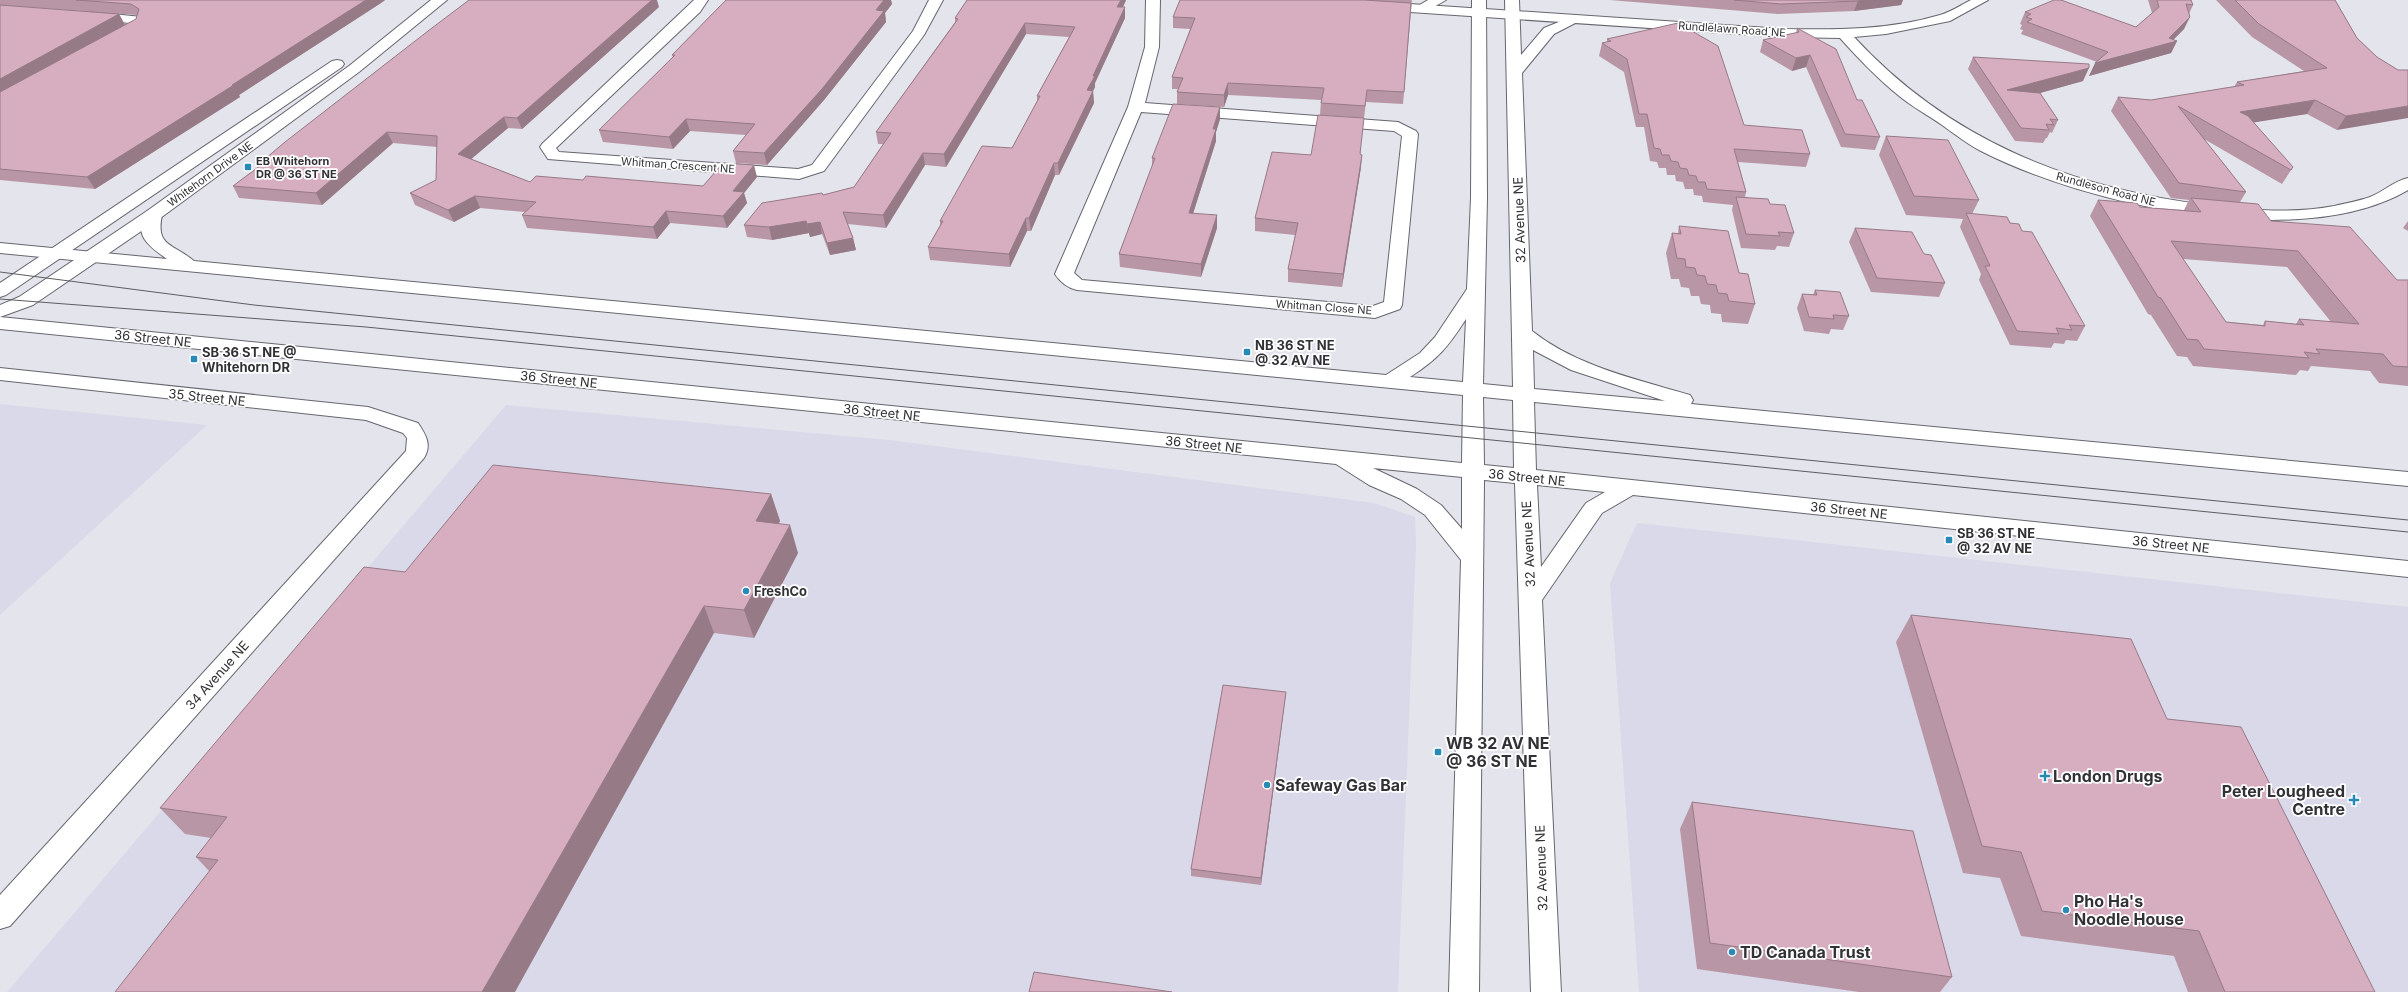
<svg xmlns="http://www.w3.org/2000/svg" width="2408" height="992" font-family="Inter,sans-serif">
	<rect width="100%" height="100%" fill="#e4e4ed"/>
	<path fill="#d9d9e9" d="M0,404L207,425L0,615Z
		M506,405L889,440L1374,503L1415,517L1416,544L1398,992H7Z
		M1637,523L2408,607V992H1639L1610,583Z"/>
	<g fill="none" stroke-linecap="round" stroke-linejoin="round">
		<g stroke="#66666f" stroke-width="2">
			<path id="minor" d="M431,0H447L359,72L159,219L33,305L0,317V305L19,297L147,211L349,66Z
				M694,0H708L700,12L556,148L559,152L798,169L812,165L913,31L929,0H943L924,35L824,171L799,179L548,159L540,147L542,144Z
				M1146,0H1160L1159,47L1145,103L1398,122L1416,131L1418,134L1402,305L1400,309L1375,318L1077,290C1068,288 1060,282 1055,274L1128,107L1145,47ZM1141,112L1394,131L1402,136L1384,302L1373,306L1082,280L1074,273Z
				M1971,0H1988L1950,21L1886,34L1854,37C1949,140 2070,188 2207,205C2248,210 2293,214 2334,206C2346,203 2359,201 2370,197C2383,192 2394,181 2408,178V190C2301,253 2086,205 1981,151C1967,144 1955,134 1942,125C1928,115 1912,107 1898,95C1877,78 1858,58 1840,38L1784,37L1380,10L1373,6L1380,2L1784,29C1836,30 1890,30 1940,15C1951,12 1961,5 1971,0Z
				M92,12L142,17L143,26L122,40H112L110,37L130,23L87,19L85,16L87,13Z
				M337,60L342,61L344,64L342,67L6,295L0,297V283L332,61Z
				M0,368L368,407L418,423C426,435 432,445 424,458L10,926L0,929V895L406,451L407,438L403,433L366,420L0,380Z"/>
		</g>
		<g stroke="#66666f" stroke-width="2">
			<path id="major" d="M1428,0H1446L1425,12H1415L1413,9Z
				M1472,0H1486L1487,198L1483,384L1513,387L1505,0H1519L1521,55L1544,28L1576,15L1583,19L1554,34L1522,73L1532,331C1578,367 1636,379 1690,395L1693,400L1691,404L2408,472V486L1534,402L1536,470L2408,561V577L1633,495L1602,513L1542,600L1561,992H1531L1515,483L1484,480L1479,992H1449L1461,560L1425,515L1401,499L1369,485L1336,464L0,329V317L1462,463L1463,395L0,253V243L167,259C150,247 131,234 147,211H159L162,215C155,247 174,244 194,261L1386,375L1420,353L1435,337L1467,289L1471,198ZM1466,319L1463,382L1410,377C1438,359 1448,347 1466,319ZM1533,350L1571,370L1665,401L1534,389ZM1483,397L1513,400L1514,468L1484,465ZM1373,468L1462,477V529L1441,505L1417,489ZM1537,485L1605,492L1586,503L1541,567Z"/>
		</g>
		<use href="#minor" fill="#fff" fill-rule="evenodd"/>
		<use href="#major" fill="#fff" fill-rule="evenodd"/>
		<path stroke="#5c5c61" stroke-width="1" d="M0,272L254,305L2408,520
			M0,299L366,327L2408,532"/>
	</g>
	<path fill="#b896a5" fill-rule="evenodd" d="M0,0H385L381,3L239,95L240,97L95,189L0,180V5L119,14L125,25L136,19L137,15L0,5Z
		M726,0H891L892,4L885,13L886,22L824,100L767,165L736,163L733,151L746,135L690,131L673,149L603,142L599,130L673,58L672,55Z
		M967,0H1126L1123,7L1125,18L1095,83V87L1093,91L1094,103L1059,175H1055L1031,231H1027L1010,267L930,260L928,247L940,225V221L1012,148L1037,101V96L1069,37L1026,34L946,167L925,165L886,228L848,224L853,238L856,250L830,255L822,234L810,237L809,233L772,240L747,237L744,225L823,195L854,187L883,144H878L876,132L955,22V18Z
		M1180,0H1412L1403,104L1366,102L1364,118L1320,115L1321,100L1228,95L1224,107L1177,104V92L1178,89H1172V77L1190,29L1173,28V17Z
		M1610,0H1903L1901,5L1854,11L1778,14Z
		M2148,0H2191L2193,5L2189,14L2184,29L2173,40L2177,41L2171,53L2089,76L2097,62L2021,34L2023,30L2020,29L2022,25L2020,24L2025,12L2136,27L2152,13Z
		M2216,0H2335L2357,38L2377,57L2398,70L2337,130L2307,114L2253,122L2293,167L2282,184L2204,139L2246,192L2240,202L2271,221L2397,280H2408V386L2379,383L2370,371L2311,366L2308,371L2300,370L2296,375L2193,366L2187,357L2177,356L2151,315L2148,314L2090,216L2098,200L2140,207L2184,210L2189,200L2171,198L2111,111L2118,97L2151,100L2234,87L2237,82L2304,71L2252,37ZM2183,259L2287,267L2331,322L2299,319L2296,324L2265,321L2263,325L2226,322Z
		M659,7L522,129L508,128L471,159L530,182L583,180L703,186L757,177L744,193L747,203L727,228L670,223L657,239L527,228L522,215L525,212L480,208L454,222L415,205L410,193L436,180L437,147L393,143L322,205L239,198L233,186L267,160L266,158Z
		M1797,28L1857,100L1880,137L1875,150L1841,147L1806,67L1792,71L1760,52L1763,40L1796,33Z
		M1607,39L1744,125L1810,154L1806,167L1738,162L1746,192L1745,197L1770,204L1794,233L1789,247L1777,246L1775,250L1741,248L1732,210L1733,205L1703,202L1702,196L1694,195L1693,189H1685L1683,182L1676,181L1675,175H1667L1666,168H1659L1657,162L1650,161L1644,127H1636L1624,72L1599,56L1602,43L1607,42Z
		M1973,57L2083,81L2040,93L2058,120L2052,133L2050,132L2047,138H2046L2043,143L2015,141L1968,69Z
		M1220,107V119L1216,132V141L1193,214L1217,228L1201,277L1120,267L1119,254L1152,166V158Z
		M1886,136L1979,200L1972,214L2010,223L2022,231L2085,326L2077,341L2066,340L2064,344L2054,343L2051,348L2010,345L1979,280L1981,274L1960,227L1963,219L1906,215L1879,155Z
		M1360,154L1361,167L1342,287L1288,282V269L1295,235L1255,231V218L1311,155Z
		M2408,221V231L2403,228Z
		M1679,226L1739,273L1755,304L1748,324L1722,322L1721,314L1711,313L1710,305L1701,304L1699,296H1691L1689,288L1681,287L1679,279H1671L1666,253L1672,233H1678Z
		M1855,228L1924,254L1945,283L1939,297L1871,292L1849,242Z
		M1815,290L1849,316L1843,330L1831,329L1829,334L1804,331L1797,308L1802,294L1813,295Z
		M771,494L780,521L778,524L798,553L754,638L714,633L210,872L196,857L211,838L185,834L160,808Z
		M1911,615L2167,719L2375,992H2188L2174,956L2021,936L2000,878L1963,873L1896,642Z
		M1286,692L1261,885L1191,876V869Z
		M1692,802L1952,977L1940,992H1859L1697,969L1680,829Z"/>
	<path fill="#967a86" d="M366,0H385L381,3L239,95L240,97L95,189L87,177Z
		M645,0H657L659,7L522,129L517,118Z
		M884,0H891L892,4L885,13L886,22L824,100L767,165L764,153Z
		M1121,0H1126L1118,18L1117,7Z
		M1865,0H1903L1901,5L1854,11L1858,1Z
		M1125,7V18L1095,83V87L1091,95L1093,91L1094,103L1059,175L1058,163L1087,90L1093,76Z
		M119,14L125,25L0,94V79Z
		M2190,17L2184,29L2170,43L2177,41L2171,53L2089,76L2095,63L2169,38Z
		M1025,23L1026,34L946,167L944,154Z
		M1810,55L1806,67L1792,71L1796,58Z
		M2089,68L2083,81L2004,103L2007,90Z
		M1228,83V95L1224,107V95Z
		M2315,100L2307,114L2232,126L2240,112Z
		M2408,106V118L2337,130L2346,116Z
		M1220,107V119L1216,132V141L1189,226V213Z
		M504,117L508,128L463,166L458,154Z
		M686,119L690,131L673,149L669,137Z
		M387,132L393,143L322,205L316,193Z
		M923,153L925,165L886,228L883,215Z
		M1362,155L1361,167L1342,287L1343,274Z
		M1054,163L1055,175L1031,231L1029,218Z
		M754,165L757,177L744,193L747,203L727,228L723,216L733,191Z
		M475,196L480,208L454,222L448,210Z
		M666,211L670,223L657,239L653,227Z
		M1217,215V228L1201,277V264Z
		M1026,218L1027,231L1010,267L1009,254Z
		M806,221L809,233L772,240L769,227Z
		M820,222L822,234L810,237L807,224Z
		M853,238L856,250L830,255L827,243Z
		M771,494L780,521L765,549L756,521Z
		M790,525L798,553L754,638L744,610Z
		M704,606L714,633L515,992H482Z
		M1286,692L1285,700L1261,885V878Z"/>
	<path fill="#d6aec0" stroke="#967a86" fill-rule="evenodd" d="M76,0H366L232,85H234L87,177L0,169V92L136,19L139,9L131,4Z
		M469,0H652L517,118L504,117L458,154L530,182L536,176L583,180L586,176L703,186L723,163L754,165L733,191L744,192L723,216L666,211L653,227L522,215L536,202L475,196L448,210L410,193L436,180L437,136L387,132L316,193L233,186L269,159L266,158L285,142L428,31Z
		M726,0H884L876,10L884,11L822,89L764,153L733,151L755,124L686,119L669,137L599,130L675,55H672Z
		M967,0H1121L1117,7H1125L1093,76H1095L1087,90L1093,91L1058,163H1054L1029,218H1026L1009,254L928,247L943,221H940L982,146L1012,148L1040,96H1037L1075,27L1025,23L944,154L923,153L883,215L843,212L853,238L827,243L820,222L807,224L806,221L769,227L744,225L762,203L822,193L823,195L854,187L891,133L876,132L958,19L955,18Z
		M1180,0H1364L1411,3L1404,92L1367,90L1365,106L1321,103L1324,88L1228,83L1224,95L1177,92L1183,78L1172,77L1195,18L1173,17Z
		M1734,0H1865L1858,1L1781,4Z
		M2054,0H2061L2136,27L2159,7L2157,0H2191L2193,5L2186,4L2190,17L2169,38L2177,41L2095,63L2108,52L2027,22L2032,19L2026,17L2031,14L2025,12Z
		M2235,0H2335L2357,38L2377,57L2398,70H2408V106L2346,116L2315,100L2240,112L2248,116L2293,167L2291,170L2178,106L2246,192L2179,183L2118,97L2151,100L2244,85L2237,82L2327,68L2259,24Z
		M0,5L119,14L0,79Z
		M1678,23L1718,46L1744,125L1802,130L1810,154L1734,149L1746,192L1707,189L1705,182H1698L1696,176L1689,175L1687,169L1680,168L1678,162L1671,161L1669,155H1662L1660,149L1654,148L1647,114H1639L1627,59L1602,43L1611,41L1607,39Z
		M1797,28L1836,49L1857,100H1862L1880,137L1845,134L1810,55L1796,58L1763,40L1799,32Z
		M1973,57L2089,64V68L2007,90L2040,93L2058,120L2050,119L2054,125L2046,124L2049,130L2021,128Z
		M1173,104L1220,107L1213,129H1216L1189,213L1217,215L1201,264L1119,254L1155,158H1152Z
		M1318,115L1364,118L1360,154L1362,155L1343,274L1288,269L1298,223L1255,218L1272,152L1311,155Z
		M1886,136L1948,140L1979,200L1914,196Z
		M1736,197L1768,199L1770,204L1785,205L1794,233L1778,232L1780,236L1746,234Z
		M2191,198L2258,204L2271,221L2350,227L2397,280H2408V367L2393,366L2383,354L2316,349L2320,354L2304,352L2309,358L2204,349L2198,340L2187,339L2161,298L2158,297L2098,200L2137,203L2140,207L2201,212ZM2171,241L2298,251L2359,324L2299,319L2304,325L2265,321V326L2226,322Z
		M1966,213L2007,217L2010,223L2019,224L2022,231L2032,232L2085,326L2069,325L2072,330L2056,328L2059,334L2017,331L1985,266H1990Z
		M1679,226L1728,231L1739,273L1748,274L1755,304L1729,301L1727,294L1718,293L1716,285L1707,284L1705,276L1697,275L1695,268L1686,267L1685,259L1677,258L1672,233L1681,234Z
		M1855,228L1912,232L1924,254L1931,255L1945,283L1877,278Z
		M1815,290L1840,292L1849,316L1833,315L1834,319L1809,317L1802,294L1817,295Z
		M493,465L771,494L756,521L790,525L744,610L704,606L482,992H115L218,860L196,857L227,817L160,808L364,567L405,572Z
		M1911,615L2131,639L2167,719L2241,727L2375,992H2225L2199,931L2042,911L2021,852L1982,846Z
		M1223,685L1286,692L1261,878L1191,869Z
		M1692,802L1913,831L1952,977L1710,943Z
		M1034,972L1172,992H1029Z"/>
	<g fill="#288ab5" stroke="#fff" stroke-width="1.5">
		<rect x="244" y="163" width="8" height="8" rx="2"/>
		<rect x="1243" y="348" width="8" height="8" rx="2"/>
		<rect x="190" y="355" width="8" height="8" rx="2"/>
		<rect x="1945" y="536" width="8" height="8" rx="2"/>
		<circle cx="746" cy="591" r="4"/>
		<rect x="1434" y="748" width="8" height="8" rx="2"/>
		<path d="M2043 770h4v4h4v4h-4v4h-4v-4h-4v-4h4z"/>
		<circle cx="1267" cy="785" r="4"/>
		<path d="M2352 794h4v4h4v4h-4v4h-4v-4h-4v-4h4z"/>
		<circle cx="2066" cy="910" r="4"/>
		<circle cx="1732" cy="952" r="4"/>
	</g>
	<g text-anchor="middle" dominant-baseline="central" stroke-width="3.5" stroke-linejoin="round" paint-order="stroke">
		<g font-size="11" fill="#323236" stroke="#fff">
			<text transform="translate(1732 29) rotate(4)">Rundlelawn Road NE</text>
			<text transform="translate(678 165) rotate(4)">Whitman Crescent NE</text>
			<text transform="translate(210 174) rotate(-36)">Whitehorn Drive NE</text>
			<text transform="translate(2106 189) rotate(15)">Rundleson Road NE</text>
			<text transform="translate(1324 307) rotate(4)">Whitman Close NE</text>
		</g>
		<g font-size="11" font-weight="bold" fill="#323236" stroke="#fff" text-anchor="start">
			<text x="256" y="161">EB Whitehorn<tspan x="256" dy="13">DR @ 36 ST NE</tspan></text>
		</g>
		<g font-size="13" fill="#323236" stroke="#fff">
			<text transform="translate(1519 220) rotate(-92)">32 Avenue NE</text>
			<text transform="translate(153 338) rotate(6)">36 Street NE</text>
			<text transform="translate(559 379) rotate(6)">36 Street NE</text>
			<text transform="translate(207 397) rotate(6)">35 Street NE</text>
			<text transform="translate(882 412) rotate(6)">36 Street NE</text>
			<text transform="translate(1204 444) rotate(6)">36 Street NE</text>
			<text transform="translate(1527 477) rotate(6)">36 Street NE</text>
			<text transform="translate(1849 510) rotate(6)">36 Street NE</text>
			<text transform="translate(1528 544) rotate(-93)">32 Avenue NE</text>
			<text transform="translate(2171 544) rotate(6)">36 Street NE</text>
			<text transform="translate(217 675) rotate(-48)">34 Avenue NE</text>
			<text transform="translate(1541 868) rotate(-92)">32 Avenue NE</text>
		</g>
		<g font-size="13" font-weight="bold" fill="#323236" stroke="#fff" text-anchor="start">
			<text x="1255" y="345">NB 36 ST NE<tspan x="1255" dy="15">@ 32 AV NE</tspan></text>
			<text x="202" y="352">SB 36 ST NE @<tspan x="202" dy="15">Whitehorn DR</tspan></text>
			<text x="1957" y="533">SB 36 ST NE<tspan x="1957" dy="15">@ 32 AV NE</tspan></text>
			<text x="754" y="591">FreshCo</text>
		</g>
		<g font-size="16" font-weight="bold" fill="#323236" stroke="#fff" text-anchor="start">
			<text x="1446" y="743">WB 32 AV NE<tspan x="1446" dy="18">@ 36 ST NE</tspan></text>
			<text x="2053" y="776">London Drugs</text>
			<text x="1275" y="785">Safeway Gas Bar</text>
			<text x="2345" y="791" text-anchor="end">Peter Lougheed<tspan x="2345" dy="18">Centre</tspan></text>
			<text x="2074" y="901">Pho Ha's<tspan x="2074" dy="18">Noodle House</tspan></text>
			<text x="1740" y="952">TD Canada Trust</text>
		</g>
	</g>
</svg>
